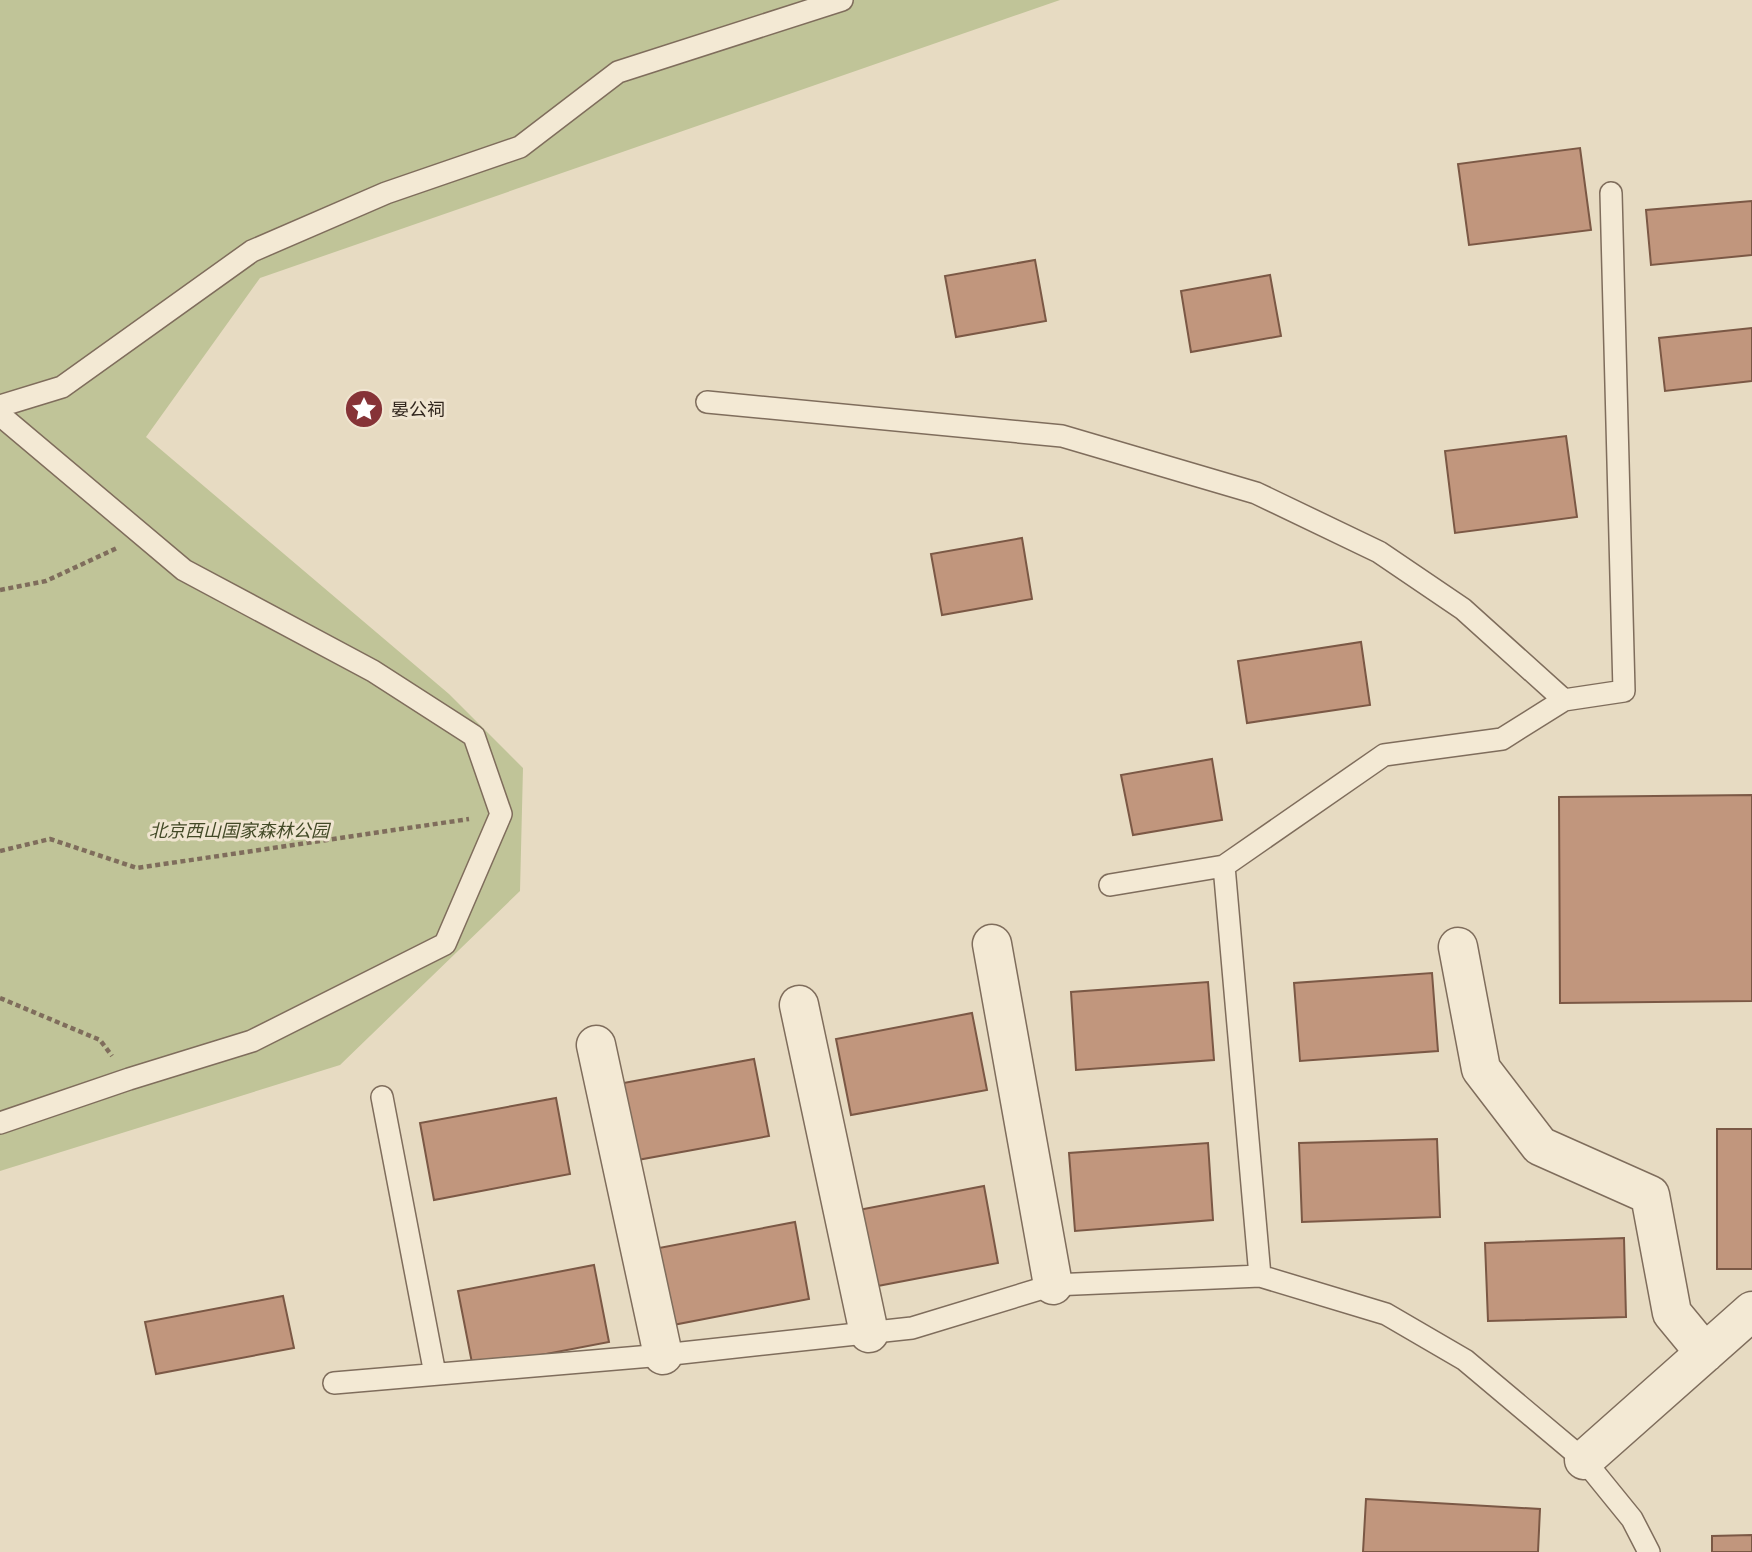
<svg xmlns="http://www.w3.org/2000/svg" width="1752" height="1552" font-family="'Source Serif 4','Noto Sans SC',serif">
	<rect width="100%" height="100%" fill="#e7dbc2"/>
	<path fill="#c0c498" d="M0,0H1060L260,278L146,437L449,694L523,768L520,891L340,1065L0,1171Z"/>
	<path fill="#c1967d" stroke="#7b5845" stroke-width="2" d="M1580,148L1591,230L1469,245L1458,164Z
		M1752,201V255L1651,265L1646,210Z
		M1035,260L1046,321L956,337L945,276Z
		M1270,275L1281,336L1191,352L1181,291Z
		M1752,328V381L1665,391L1659,338Z
		M1566,436L1577,517L1455,533L1445,451Z
		M1022,538L1032,599L942,615L931,554Z
		M1361,642L1370,705L1247,723L1238,661Z
		M1212,759L1222,820L1133,835L1121,775Z
		M1752,795V1001L1560,1003L1559,797Z
		M1432,973L1438,1051L1300,1061L1294,983Z
		M1208,982L1214,1060L1076,1070L1071,992Z
		M972,1013L987,1090L851,1115L836,1039Z
		M754,1059L769,1136L632,1161L618,1084Z
		M556,1098L570,1174L434,1200L420,1123Z
		M1717,1129H1752V1269H1717Z
		M1437,1139L1440,1217L1302,1222L1299,1143Z
		M1208,1143L1213,1220L1075,1231L1069,1153Z
		M984,1186L998,1263L862,1289L848,1212Z
		M795,1222L809,1299L673,1325L659,1248Z
		M1624,1238L1626,1317L1488,1321L1485,1243Z
		M594,1265L609,1342L473,1368L458,1291Z
		M283,1296L294,1348L156,1374L145,1322Z
		M1366,1499L1540,1509L1538,1552H1363Z
		M1752,1535V1552H1712V1536Z"/>
	<g fill="none" stroke-linecap="round" stroke-linejoin="round">
		<g stroke="#7f6d5c" stroke-width="24">
			<path id="lane" d="M707,402L1062,436L1256,493L1379,552L1463,609L1564,700L1624,691L1611,193
				M0,406L62,387L252,251L386,193L520,147L618,72L842,0
				M0,415L184,570L373,671L474,736L501,814L445,944L252,1041L129,1079L0,1123
				M1224,866L1260,1276
				M1110,885L1224,866L1384,755L1502,739L1564,700
				M382,1097L435,1374
				M334,1383L663,1355L912,1328L1053,1285L1260,1276L1386,1314L1465,1360L1584,1460L1632,1519L1649,1552"/>
		</g>
		<g stroke="#7f6d5c" stroke-width="41">
			<path id="street" d="M992,944L1053,1285
				M1458,947L1481,1069L1540,1146L1650,1195L1672,1313L1705,1353
				M799,1005L869,1333
				M596,1045L663,1355
				M1584,1460L1752,1311"/>
		</g>
		<path stroke="#7f6d5c" stroke-width="4.5" stroke-dasharray="5 3.5" stroke-linecap="butt" d="M0,590L46,581L117,548
			M0,851L50,839L137,868L469,819
			M0,998L100,1040L112,1056"/>
		<use href="#lane" stroke="#f3e9d4" stroke-width="21"/>
		<use href="#street" stroke="#f3e9d4" stroke-width="38"/>
	</g>
	<defs>
		<g id="sight-disc" transform="scale(2.0125)"><circle r="9.5" fill="#863337" stroke="#f0e5d1"/><path d="M0-6L1.8-2.2L6-1.7L2.9 1.2L3.7 5.4L0 3.3L-3.7 5.4L-2.9 1.2L-6-1.7L-1.8-2.2Z" fill="#fff"/></g>
	</defs>
	<g fill-rule="evenodd">
		<use href="#sight-disc" x="364" y="409"/>
	</g>
	<g text-anchor="middle" dominant-baseline="central" stroke-width="6" stroke-linejoin="round" paint-order="stroke">
		<g font-size="18" fill="#31261e" stroke="#f0e5d1" text-anchor="start">
			<text x="391" y="409">晏公祠</text>
		</g>
		<g font-size="18" font-style="italic" fill="#434a27" stroke="#f0e5d1">
			<text x="239" y="830">北京西山国家森林公园</text>
		</g>
	</g>
</svg>
